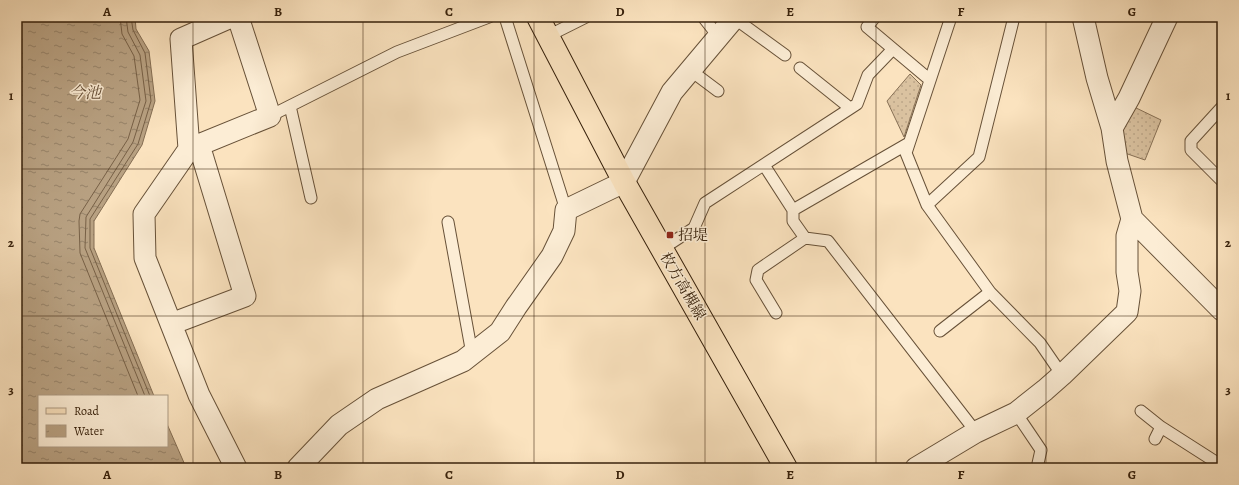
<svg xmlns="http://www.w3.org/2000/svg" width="1239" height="485" font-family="Alegreya,'Noto Serif JP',serif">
	<defs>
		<pattern id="grass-dots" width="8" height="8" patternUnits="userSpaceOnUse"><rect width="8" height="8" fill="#dac2a0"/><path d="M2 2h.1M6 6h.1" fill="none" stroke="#bca688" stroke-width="1.8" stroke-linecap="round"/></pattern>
		<pattern id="water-ripples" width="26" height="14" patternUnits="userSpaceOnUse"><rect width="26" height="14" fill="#b8a182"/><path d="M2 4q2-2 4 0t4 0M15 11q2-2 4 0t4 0" fill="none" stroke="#968369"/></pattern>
	</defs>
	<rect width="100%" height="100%" fill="#fbe3bf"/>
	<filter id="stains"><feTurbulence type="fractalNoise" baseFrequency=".005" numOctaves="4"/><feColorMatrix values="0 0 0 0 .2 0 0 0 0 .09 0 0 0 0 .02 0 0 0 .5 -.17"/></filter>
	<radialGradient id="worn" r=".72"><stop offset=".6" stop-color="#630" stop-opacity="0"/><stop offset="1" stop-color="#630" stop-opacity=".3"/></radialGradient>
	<path fill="url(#grass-dots)" stroke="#887156" d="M910,74L921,85L904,137L887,101Z
		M1130,105L1161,120L1145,160L1119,151L1115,130Z"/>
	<path fill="url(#water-ripples)" stroke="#846d52" d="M17,17H135L136,29L149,51L155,101L142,145L94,221V248L154,396H39V446H167V424L185,465L183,468H17Z"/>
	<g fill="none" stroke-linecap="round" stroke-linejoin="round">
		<path stroke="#776046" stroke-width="1" d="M120,17L122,34L134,56L140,100L128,139L80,214L79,221L80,253L138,396
			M126,17L128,32L140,55L146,101L133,142L86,217L85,248L145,396
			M131,17L133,30L145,53L151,101L138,144L90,219V248L150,396"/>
		<g stroke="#675138" stroke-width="13">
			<path id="service" d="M505,17L566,210
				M703,17L718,36
				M875,17L867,27L930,80
				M951,17L906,153L927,205L990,292L1040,343L1062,375
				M734,18L785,55
				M548,36L586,17
				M800,68L850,108
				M690,70L718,91
				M290,106L311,198
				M1222,107L1191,141V150L1222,181
				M270,116L397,52L489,17
				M764,165L793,210V221L805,238L828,241L976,432
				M927,205L979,157L1014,17
				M793,210L909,143
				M448,222L472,354
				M662,249L694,228L705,203L857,104L868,75L893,49
				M776,313L756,280L758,270L805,238
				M940,331L990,292
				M1141,411L1161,427L1222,466
				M1016,413L1041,450L1037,468
				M1155,439L1161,427"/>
		</g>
		<g stroke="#675138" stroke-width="23">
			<path id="minor" d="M231,17L181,39L189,149L144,214L145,258L199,395L236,468
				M1112,128L1129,98L1167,17
				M189,149L270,116L238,17
				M1132,219L1222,310
				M171,324L245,296L199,145
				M298,468L339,425L377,399L463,361L500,332L516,307L552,256L564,231L566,210L624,182L672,92L735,17
				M916,468L976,432L1016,413L1045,390L1062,375L1127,312L1130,291L1127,272V236L1132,219L1117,161L1112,128L1097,78L1083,17"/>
		</g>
		<g stroke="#36200b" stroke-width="24">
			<path id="primary" d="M538,17L624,182L786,468"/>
		</g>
		<use href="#service" stroke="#fcedd5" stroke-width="11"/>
		<use href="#minor" stroke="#fcedd5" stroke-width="21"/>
		<use href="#primary" stroke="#fbe3bf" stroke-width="22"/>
	</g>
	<path fill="none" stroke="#36200b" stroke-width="1" stroke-opacity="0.55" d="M193,17V468M363,17V468M534,17V468M705,17V468M876,17V468M1046,17V468M17,169H1222M17,316H1222"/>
	<rect fill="#8f2418" stroke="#fcedd5" stroke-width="1.5" x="666" y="231" width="8" height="8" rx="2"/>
	<g text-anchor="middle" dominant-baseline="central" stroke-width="3" stroke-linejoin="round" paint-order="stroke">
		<g font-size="15" fill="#36200b" stroke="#fcedd5" text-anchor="start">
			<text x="678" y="235">招堤</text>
		</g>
		<g font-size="15" fill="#36200b" stroke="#fcedd5">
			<text transform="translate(683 286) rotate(60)">枚方高槻線</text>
		</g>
		<g font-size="16" font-style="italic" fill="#644d35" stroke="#fcedd5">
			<text x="85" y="93">今池</text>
		</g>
	</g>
	<rect width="1239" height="485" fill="none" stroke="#fbe3bf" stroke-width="44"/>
	<rect x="38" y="395" width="130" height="52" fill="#fcedd5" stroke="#ad9b84"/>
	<rect x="46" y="408" width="20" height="6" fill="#fbe3bf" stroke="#ad9b84"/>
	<text x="74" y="415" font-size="12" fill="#36200b">Road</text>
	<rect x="46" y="425" width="20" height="12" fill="url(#water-ripples)" stroke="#ad9b84"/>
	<text x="74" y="435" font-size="12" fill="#36200b">Water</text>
	<rect x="22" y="22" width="1195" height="441" fill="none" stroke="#36200b" stroke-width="1.5"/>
	<g font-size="13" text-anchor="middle" font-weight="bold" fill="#36200b">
		<text x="107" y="16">A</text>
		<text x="278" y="16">B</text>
		<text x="449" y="16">C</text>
		<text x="620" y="16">D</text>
		<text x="790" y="16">E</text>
		<text x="961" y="16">F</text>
		<text x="1132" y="16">G</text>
		<text x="11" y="100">1</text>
		<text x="1228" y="100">1</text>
		<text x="11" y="247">2</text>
		<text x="1228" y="247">2</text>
		<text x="11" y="394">3</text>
		<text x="1228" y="394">3</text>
		<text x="107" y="479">A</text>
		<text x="278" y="479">B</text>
		<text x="449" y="479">C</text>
		<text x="620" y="479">D</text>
		<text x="790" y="479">E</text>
		<text x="961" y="479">F</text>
		<text x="1132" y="479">G</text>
	</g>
	<rect width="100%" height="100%" filter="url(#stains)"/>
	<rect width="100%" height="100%" fill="url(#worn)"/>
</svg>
